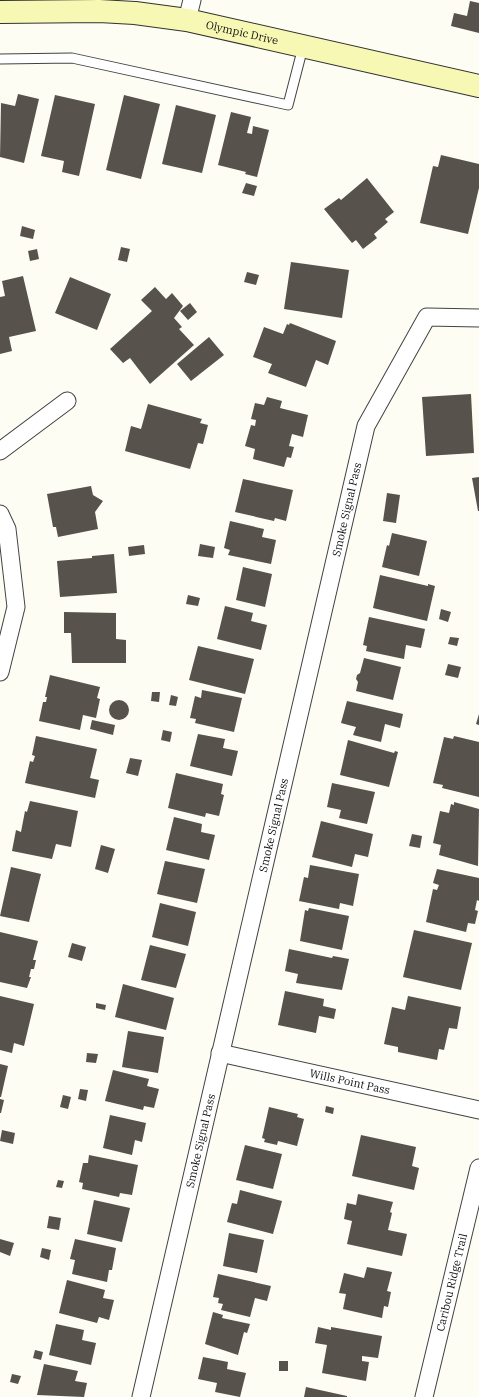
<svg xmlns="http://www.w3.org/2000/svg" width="479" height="1397" font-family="'IBM Plex Serif',serif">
	<rect width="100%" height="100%" fill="#fefdf3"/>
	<path fill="#57524c" d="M470,1L479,3V33L451,26L454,13L467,16Z
		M18,94L39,99L24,163L0,157L1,103L15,106Z
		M55,95L95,104L79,176L62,172L64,161L41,156Z
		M124,95L160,104L141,179L106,170Z
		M176,105L216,115L202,173L162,164Z
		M231,112L251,117L247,133L252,134L253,126L269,130L257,177L245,174L246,172L218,165Z
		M441,155L479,164V188L468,234L420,223L433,166L438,167Z
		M367,178L394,212L385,219L388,222L374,234L377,238L363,249L356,240L352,243L324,209L339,198L341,200Z
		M246,183L257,186L254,196L242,193Z
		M22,226L35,230L33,239L20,236Z
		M121,247L130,249L127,262L118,260Z
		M37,249L39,259L30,261L28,251Z
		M291,262L349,270L342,318L284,309Z
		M247,272L259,275L256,285L244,282Z
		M23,276L36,331L9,337L12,351L0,354V297L5,296L2,281Z
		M70,277L111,294L97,330L55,313Z
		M155,287L166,299L172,293L183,306L174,318L182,327L179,329L194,345L150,384L130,358L123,363L110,349L152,311L141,300Z
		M190,303L197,312L188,320L180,311Z
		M290,323L336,341L328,365L316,360L306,387L268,373L272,364L253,357L264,327L283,334L287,324L289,325Z
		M209,337L224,355L191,381L177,364Z
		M471,394L474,453L426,456L422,397Z
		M267,397L282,401L280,408L308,415L303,437L292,434L289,446L294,447L291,458L287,457L284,467L253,459L255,449L245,446L251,425L255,426L256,420L251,419L255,403L264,405Z
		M148,404L202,419L200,423L208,425L203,444L198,443L190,469L125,451L131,426L141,429Z
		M479,477V511H478L472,478Z
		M243,479L293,490L286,521L275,518L274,521L235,512Z
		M91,486L93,495L103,501L95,512L98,529L58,537L56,527H53L47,494Z
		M387,493L400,495L396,523L383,521Z
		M230,521L264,529L262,537L276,540L271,564L228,555L230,550L224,548Z
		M392,533L427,541L419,576L382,567L387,545L389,546Z
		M200,544L215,547L213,558L198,556Z
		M144,545L145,554L129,556L128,547Z
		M114,554L117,593L60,597L57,561L92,558V556Z
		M243,567L272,574L265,607L236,600Z
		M380,575L428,586V584L435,586L427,621L373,608Z
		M188,595L200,598L198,606L186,604Z
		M225,606L253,613L251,621L267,625L261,650L217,639Z
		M441,609L451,612L448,622L439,619Z
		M64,612L116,613V639L126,640V663H72L71,633H64Z
		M369,617L425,629L421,648L406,645L404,659L366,651L367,646L363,645Z
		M450,637L459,638L457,646L448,644Z
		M198,646L254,659L245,694L189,680Z
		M364,658L401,667L393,700L356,691L358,682L356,679L357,675L360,673Z
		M448,664L461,667L458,678L445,675Z
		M50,675L100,687L97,698L100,699L96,718L83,715L80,730L39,721L43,702H46L47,697H45Z
		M202,690L242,698L234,732L195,723L196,719L190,718L195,696L201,698Z
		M152,692H160L159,702L151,701Z
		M171,695L178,697L176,706L169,705Z
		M109 710a10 10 0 1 1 20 0a10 10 0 1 1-20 0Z
		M347,701L403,714L400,728L385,724L381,742L353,735L356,727L341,723Z
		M479,714V725L476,724Z
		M92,720L115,725L113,735L90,729Z
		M163,730L172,732L170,742L161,740Z
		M198,734L225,739L223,748L238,751L232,776L190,766Z
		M36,736L97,749L90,778L99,780L95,798L25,783L30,761L33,762L35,756L32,755Z
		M454,736L479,742V797L442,788L443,785L433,783L444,737L453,739Z
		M348,740L394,753L395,751L398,752L389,787L340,775Z
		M130,758L142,760L138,776L126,773Z
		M176,773L223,784L221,794L224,795L219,816L206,813L205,817L168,808Z
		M332,783L375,792L367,824L339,818L341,810L327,807Z
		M30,801L78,811L71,847L56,844L52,859L12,851L16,830L21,832L25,811L27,812Z
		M454,802L479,809L478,866L439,855L441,845L433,843L440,811L449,813L451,804L454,805Z
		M174,817L202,824L201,832L215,835L209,860L166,850Z
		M321,821L373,834L368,857L355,854L352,867L312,857Z
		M412,834L422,836L420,848L409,846Z
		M101,845L115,849L108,873L95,869Z
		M165,861L205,869L197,903L157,894Z
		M310,865L359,874L353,906L340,903L339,909L299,901L304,877L308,878Z
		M11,867L41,874L29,922L0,916Z
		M437,869L479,878V901L477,900L475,910L478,911L475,924L468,923L466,932L426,922L433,889L437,890L439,885L433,883Z
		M160,903L196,912L188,946L152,937Z
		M309,908L349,916L342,950L300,941L305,910L308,911Z
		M414,930L472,943L461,990L403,977Z
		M0,932L38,941L33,960H36L34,969H31L29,977H31L27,988L0,982Z
		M72,943L86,947L82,961L68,957Z
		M150,945L186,954L176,988L141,980Z
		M289,949L332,958L333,956L349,959L342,990L296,983L298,974L285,971Z
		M123,984L174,998L166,1030L115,1017Z
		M285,991L324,999L323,1006L336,1009L334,1019L319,1016L316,1033L278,1025Z
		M0,996L34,1004L24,1046L14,1043L12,1053L0,1050Z
		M408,996L461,1007L457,1029L449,1028L444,1050L439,1049L437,1060L398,1052V1047L384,1044L392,1007L405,1010Z
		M96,1003L106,1005L105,1010L96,1008Z
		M128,1031L164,1037L158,1073L122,1067Z
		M87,1053L98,1054L96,1063L86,1062Z
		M0,1064L8,1066L1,1097H0Z
		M113,1070L149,1079L147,1086L159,1089L154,1108L144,1106L143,1110L105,1101Z
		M80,1089L88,1090L86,1101L78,1099Z
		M63,1095L71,1097L68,1109L60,1107Z
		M0,1099L4,1100L1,1113H0Z
		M326,1106L334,1108L333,1114L325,1112Z
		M269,1107L298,1114L297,1117L304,1119L297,1146L278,1141L277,1145L264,1142L265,1139L262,1138Z
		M110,1115L146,1123L142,1142L135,1140L132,1155L103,1148Z
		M2,1130L15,1133L13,1144L0,1141Z
		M361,1135L416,1147L412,1166L419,1168L414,1190L352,1176Z
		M245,1145L282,1154L273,1189L236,1180Z
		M89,1155L138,1165L132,1195L120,1193L119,1197L82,1189L83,1183L79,1182L83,1163H88Z
		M58,1180L64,1181L62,1188L56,1187Z
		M240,1190L282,1201L273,1234L227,1222L232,1203L237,1204Z
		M358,1194L393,1202L390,1212L392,1213L388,1230L407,1234L402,1256L347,1244L352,1221L344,1219L347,1203L356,1205Z
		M94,1200L130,1208L122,1242L87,1234Z
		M49,1216L61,1218L59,1230L47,1228Z
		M229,1233L264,1240L257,1273L223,1266Z
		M0,1239L14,1243L10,1256L0,1252Z
		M75,1239L116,1248L112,1270H109L107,1282L72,1274L75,1260L70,1259Z
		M42,1248L51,1250L49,1260L40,1257Z
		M367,1267L392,1272L387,1291L391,1292L388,1307L384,1306L382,1318L343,1309L346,1294L339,1293L344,1273L364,1278Z
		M218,1274L271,1286L267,1301L255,1298L250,1317L221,1310L223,1304L218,1303L219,1298L213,1297Z
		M67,1280L105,1290L103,1298L114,1300L109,1320L99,1317L97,1323L59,1313Z
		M213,1312L223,1315L222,1318L250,1324L247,1333L244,1332L238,1355L205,1344Z
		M56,1324L84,1330L82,1340L96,1343L91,1365L49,1355Z
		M318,1327L331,1330V1327L382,1336L378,1358L362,1356V1361L369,1362L366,1381L322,1373L327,1345L315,1343Z
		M35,1350L43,1352L41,1360L33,1358Z
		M203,1357L228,1362L227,1369L246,1373L240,1397L215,1392L217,1383L198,1379Z
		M279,1361H288V1371H279Z
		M44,1364L78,1371L75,1381L87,1383L84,1397L37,1395Z
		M12,1374L21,1376L18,1384L10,1382Z
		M306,1387L347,1396V1397H304Z"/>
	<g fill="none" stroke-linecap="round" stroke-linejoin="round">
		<g stroke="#424242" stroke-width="11">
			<path id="lane" d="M0,59L72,58L288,105L303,47"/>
		</g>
		<g stroke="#424242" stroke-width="19">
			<g id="street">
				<path d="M187,20L192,0"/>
				<path d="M0,451L67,401"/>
				<path d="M0,514L7,529L16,607L0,672"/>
				<path id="s1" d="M220,1053L479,1110"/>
				<path id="s2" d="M141,1397L366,426L427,317L479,318"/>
				<path id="s3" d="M424,1397L479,1168"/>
			</g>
		</g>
		<g stroke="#313131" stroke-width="24">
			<g id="secondary">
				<path id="s4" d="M0,12L99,11L135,13L187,20L479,86"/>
			</g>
		</g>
		<use href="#lane" stroke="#fff" stroke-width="9"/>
		<use href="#street" stroke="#fff" stroke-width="17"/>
		<use href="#secondary" stroke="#f6f8b4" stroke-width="22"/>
	</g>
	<g text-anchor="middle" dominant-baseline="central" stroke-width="4" stroke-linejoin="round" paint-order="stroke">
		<g font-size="11" fill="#0f0f0f" stroke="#fff">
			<text stroke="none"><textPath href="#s4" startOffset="244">Olympic Drive</textPath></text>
			<text stroke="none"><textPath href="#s2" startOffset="911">Smoke Signal Pass</textPath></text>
			<text stroke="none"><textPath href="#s2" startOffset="587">Smoke Signal Pass</textPath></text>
			<text stroke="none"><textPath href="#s1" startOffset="133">Wills Point Pass</textPath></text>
			<text stroke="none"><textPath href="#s2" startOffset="263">Smoke Signal Pass</textPath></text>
			<text stroke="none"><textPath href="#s3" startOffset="118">Caribou Ridge Trail</textPath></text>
		</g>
	</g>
</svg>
